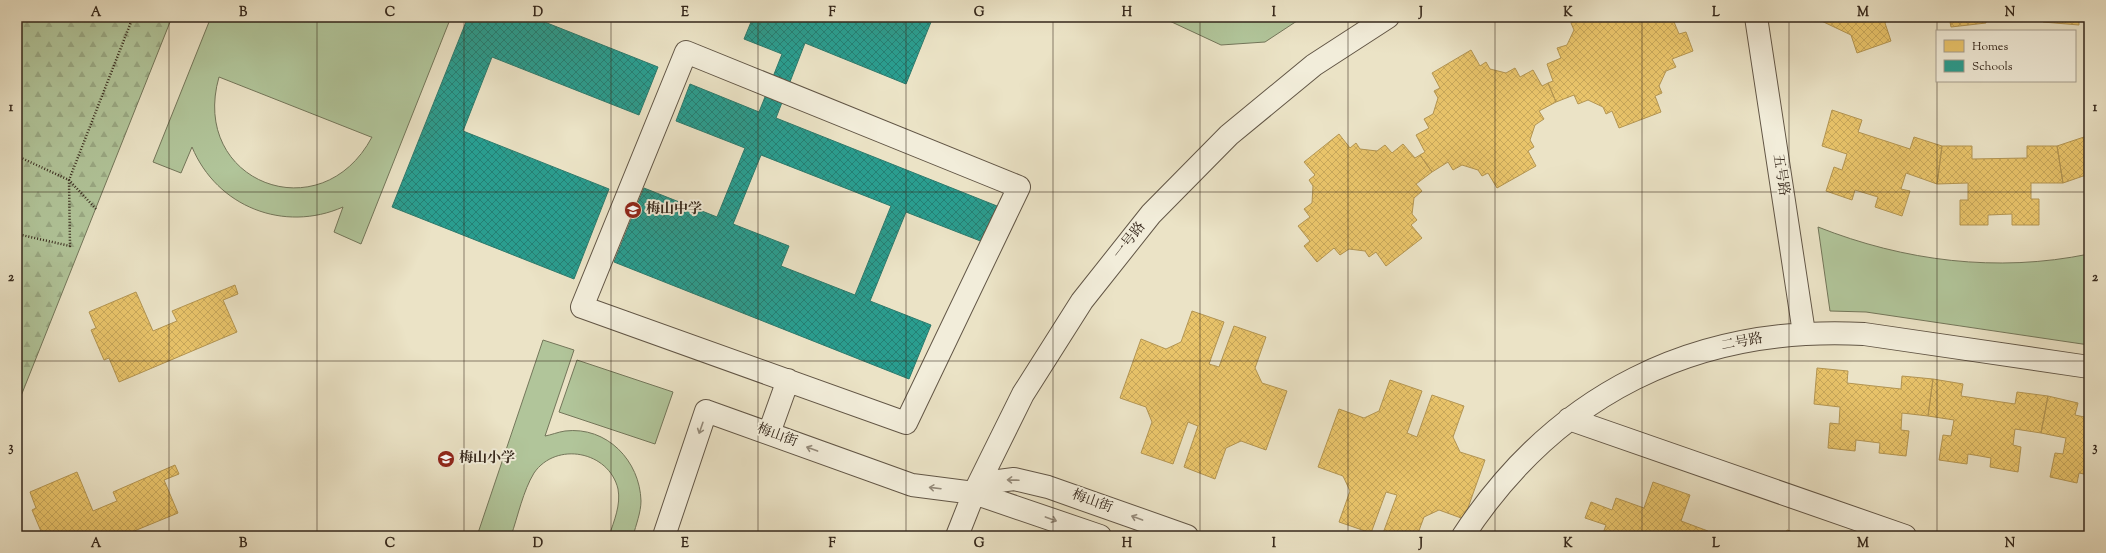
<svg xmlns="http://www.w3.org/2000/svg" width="2106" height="553" font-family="'Sorts Mill Goudy','Noto Serif SC',serif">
	<defs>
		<pattern id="forest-firs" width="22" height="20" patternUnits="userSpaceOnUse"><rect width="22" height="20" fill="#b1c59a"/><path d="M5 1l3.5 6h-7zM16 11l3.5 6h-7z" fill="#99a984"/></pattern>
		<pattern id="homes-cross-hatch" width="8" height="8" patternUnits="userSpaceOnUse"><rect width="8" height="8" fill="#e9c46a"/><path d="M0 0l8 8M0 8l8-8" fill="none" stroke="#c8a85b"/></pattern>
		<pattern id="schools-cross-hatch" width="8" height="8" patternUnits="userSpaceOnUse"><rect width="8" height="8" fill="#2a9d8f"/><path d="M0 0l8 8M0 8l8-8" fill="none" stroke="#258074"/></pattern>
	</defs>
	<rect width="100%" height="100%" fill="#ebe3c6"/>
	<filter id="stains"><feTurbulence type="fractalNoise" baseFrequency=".005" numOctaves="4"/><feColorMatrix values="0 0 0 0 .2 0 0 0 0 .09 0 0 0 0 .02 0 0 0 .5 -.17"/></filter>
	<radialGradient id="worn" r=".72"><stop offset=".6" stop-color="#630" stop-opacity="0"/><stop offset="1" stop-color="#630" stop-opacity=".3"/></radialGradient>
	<path fill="url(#forest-firs)" stroke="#73765a" d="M17,17H172L17,406Z"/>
	<path fill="#b1c59a" stroke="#73765a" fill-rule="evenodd" d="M211,17H451L361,244L334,232L343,207C284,233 217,207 192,147L181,173L153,162ZM219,77L371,137H372C321,233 189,182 219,77Z
		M1161,17H1303L1265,42L1221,45Z
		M1818,227C1904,261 1997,273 2089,254V345L1866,312L1830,311Z
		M543,340L574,350L545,436C551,435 558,432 565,431C607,426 640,461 641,501C641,512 636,525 633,536H609C614,521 621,505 618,489C609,451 556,441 534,473C523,491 518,516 511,536H477Z
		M577,360L673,392L655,444L559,412Z"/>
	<path fill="url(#homes-cross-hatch)" stroke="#b39552" d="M1577,17H1657L1659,22L1672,17L1679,34L1686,32L1693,51L1672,59L1676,67L1666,71L1659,86L1662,93L1655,96L1661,112L1619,128L1612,111L1606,114L1603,107L1588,100L1578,104L1574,95L1556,102L1548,83L1553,81L1547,64L1561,58L1557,48L1567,45L1574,30L1571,23L1578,20Z
		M1888,17L1885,23L1891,41L1857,53L1851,35L1813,17Z
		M1949,17H1986V23L1951,27Z
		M2043,17H2079V25L2043,22Z
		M1471,50L1480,66L1486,62L1490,69L1506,73L1515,68L1520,77L1533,70L1542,86L1548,83L1556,102L1539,111L1544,119L1535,125L1530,140L1534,147L1528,151L1536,166L1497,188L1488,173L1482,176L1478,170L1462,165L1453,170L1448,162L1432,172L1420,155L1425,152L1416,135L1429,128L1424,119L1433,114L1438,98L1434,91L1440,88L1432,73Z
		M1832,110L1862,120L1858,132L1910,149L1914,137L1942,146L1937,184L1906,173L1901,189L1910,191L1902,216L1875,207L1878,197L1855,190L1852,200L1826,191L1834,167L1842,170L1847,154L1822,146Z
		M1339,134L1350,148L1356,143L1360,149L1377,151L1385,145L1392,153L1403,144L1415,158L1420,155L1432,172L1416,184L1422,191L1414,198L1412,214L1417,220L1411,225L1422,238L1386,266L1376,252L1369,257L1365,251L1349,249L1340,255L1334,248L1317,262L1304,246L1310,241L1298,226L1310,217L1304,209L1312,203L1313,186L1309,180L1315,175L1304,162Z
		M2084,137L2089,148V174L2063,183L2057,146Z
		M1942,146H1972V159L2027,158V146H2057L2063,183H2031V199H2039V225H2012V214L1988,215V225H1960V200H1968V183L1937,184Z
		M235,285L238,294L223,300L237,332L119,382L109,358L104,360L91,330L96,328L89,312L136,292L153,331L177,321L172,311Z
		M1192,311L1224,322L1209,364L1219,367L1234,326L1266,337L1255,368L1262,383L1287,391L1266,450L1241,441L1226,448L1215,479L1184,467L1198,426L1188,422L1173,464L1141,453L1152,422L1146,407L1120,398L1141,339L1166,349L1181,342Z
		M1817,368L1848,371L1847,383L1901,389L1902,376L1933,379L1928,416L1902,413L1901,430L1909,431L1906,456L1879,453L1880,443L1856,440L1855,451L1828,448L1830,423L1839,424L1840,407L1814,404Z
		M1933,379L1963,384L1961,396L2015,404L2017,392L2048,396L2041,433L2015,429L2013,445L2021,447L2018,472L1990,467L1991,458L1980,456L1968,454L1967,464L1939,460L1943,435L1951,436L1954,420L1928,416Z
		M1390,380L1422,391L1407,433L1417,437L1432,395L1464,406L1453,437L1460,452L1485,460L1464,519L1439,510L1424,517L1417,536H1382L1397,495L1386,492L1371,533L1339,522L1350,491L1343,476L1318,467L1339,409L1364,418L1379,411Z
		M2048,396L2078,403L2075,415L2089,418V475L2079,473L2077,483L2050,477L2055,453L2063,454L2066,438L2041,433Z
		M175,465L179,474L164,480L178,513L122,536H43L32,510L36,508L30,492L77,472L93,511L117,501L113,492Z
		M1653,482L1690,495L1681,521L1708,531L1707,536H1602L1606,525L1585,518L1591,502L1612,510L1616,498L1644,508Z
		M1787,530L1804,536H1785Z"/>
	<path fill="url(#schools-cross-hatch)" stroke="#2d7a6c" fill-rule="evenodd" d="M468,17H532L658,67L639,115L492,57L463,131L609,189L574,279L392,207Z
		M738,17H933L906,84L805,43L776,118L997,206L983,242L906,212L870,301L931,325L909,379L614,262L644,188L717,217L745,148L676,121L690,84L759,112L782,54L744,39L751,22ZM761,155L891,206L855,295L781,266L789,246L733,224Z"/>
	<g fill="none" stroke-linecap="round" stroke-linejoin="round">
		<g stroke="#625646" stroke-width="24">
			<path id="minor" d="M1756,17L1804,333
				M686,52L1019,187L906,423L582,307Z
				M1569,419L1905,536
				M769,433L788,380
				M974,493L991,482L1014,479L1048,487L1187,536
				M664,536L706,411L912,485L974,493L1100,536
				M957,536L974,493L1023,394L1082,301L1151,214L1229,135L1314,65L1388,17
				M1463,536C1556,394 1695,325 1864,334L2089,367"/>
		</g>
		<path stroke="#35271b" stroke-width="2.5" stroke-dasharray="1 2" stroke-linecap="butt" d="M17,156L69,180L70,246L17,234
			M96,209L69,180L133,17"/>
		<use href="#minor" stroke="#f2edda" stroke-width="22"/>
	</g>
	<defs><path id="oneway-shaft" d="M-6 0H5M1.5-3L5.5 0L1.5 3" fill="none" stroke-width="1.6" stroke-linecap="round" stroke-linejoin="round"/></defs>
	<g stroke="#948a7a">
		<use href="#oneway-shaft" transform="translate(701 428) rotate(109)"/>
		<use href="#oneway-shaft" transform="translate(812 449) rotate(-160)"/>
		<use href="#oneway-shaft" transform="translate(1013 480) rotate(-178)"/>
		<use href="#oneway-shaft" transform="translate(935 488) rotate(-173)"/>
		<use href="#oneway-shaft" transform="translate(1137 518) rotate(-160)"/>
		<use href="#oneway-shaft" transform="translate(1051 519) rotate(20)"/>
	</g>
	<path fill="none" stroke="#35271b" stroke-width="1" stroke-opacity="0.55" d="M169,17V536M317,17V536M464,17V536M611,17V536M758,17V536M906,17V536M1053,17V536M1200,17V536M1348,17V536M1495,17V536M1642,17V536M1789,17V536M1937,17V536M17,192H2089M17,361H2089"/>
	<defs>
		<g id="school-disc" transform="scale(0.9)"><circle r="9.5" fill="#8f2418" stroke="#f2edda"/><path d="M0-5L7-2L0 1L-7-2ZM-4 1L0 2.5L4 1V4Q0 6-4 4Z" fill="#fff"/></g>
	</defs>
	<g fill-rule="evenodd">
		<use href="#school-disc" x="633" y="210"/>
		<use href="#school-disc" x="446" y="459"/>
	</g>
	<g text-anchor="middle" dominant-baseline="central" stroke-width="4" stroke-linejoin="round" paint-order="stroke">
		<g font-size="14" fill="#35271b" stroke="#f2edda">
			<text transform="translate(1780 175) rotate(81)">五号路</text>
			<text transform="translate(1130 241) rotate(-52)">一号路</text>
			<text transform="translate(1742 343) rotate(-11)">二号路</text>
			<text transform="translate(777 436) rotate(20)">梅山街</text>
			<text transform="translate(1092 502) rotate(20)">梅山街</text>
		</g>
		<g font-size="14" font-weight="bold" fill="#35271b" stroke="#f2edda" text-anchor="start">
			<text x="646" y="210">梅山中学</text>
			<text x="459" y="459">梅山小学</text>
		</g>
	</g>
	<rect width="2106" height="553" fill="none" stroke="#ebe3c6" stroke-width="44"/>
	<rect x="1936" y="30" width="140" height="52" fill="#f2edda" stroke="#a69e8e"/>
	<rect x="1944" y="40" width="20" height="12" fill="#e9c46a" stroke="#a69e8e"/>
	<text x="1972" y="50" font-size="12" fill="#35271b">Homes</text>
	<rect x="1944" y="60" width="20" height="12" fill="#2a9d8f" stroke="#a69e8e"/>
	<text x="1972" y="70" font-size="12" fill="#35271b">Schools</text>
	<rect x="22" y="22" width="2062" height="509" fill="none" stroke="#35271b" stroke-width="1.5"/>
	<g font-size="13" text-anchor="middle" font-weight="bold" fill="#35271b">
		<text x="96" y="16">A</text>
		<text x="243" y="16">B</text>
		<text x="390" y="16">C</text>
		<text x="538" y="16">D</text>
		<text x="685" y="16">E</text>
		<text x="832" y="16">F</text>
		<text x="979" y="16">G</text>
		<text x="1127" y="16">H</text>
		<text x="1274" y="16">I</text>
		<text x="1421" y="16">J</text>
		<text x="1568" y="16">K</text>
		<text x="1716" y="16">L</text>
		<text x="1863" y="16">M</text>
		<text x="2010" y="16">N</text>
		<text x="11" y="111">1</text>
		<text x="2095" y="111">1</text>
		<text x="11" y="281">2</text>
		<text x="2095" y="281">2</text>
		<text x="11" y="451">3</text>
		<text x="2095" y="451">3</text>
		<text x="96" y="547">A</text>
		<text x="243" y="547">B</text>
		<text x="390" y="547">C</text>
		<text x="538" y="547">D</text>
		<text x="685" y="547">E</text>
		<text x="832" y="547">F</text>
		<text x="979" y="547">G</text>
		<text x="1127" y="547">H</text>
		<text x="1274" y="547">I</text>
		<text x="1421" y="547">J</text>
		<text x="1568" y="547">K</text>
		<text x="1716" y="547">L</text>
		<text x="1863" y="547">M</text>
		<text x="2010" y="547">N</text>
	</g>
	<rect width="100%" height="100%" filter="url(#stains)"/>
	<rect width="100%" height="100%" fill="url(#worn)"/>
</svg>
